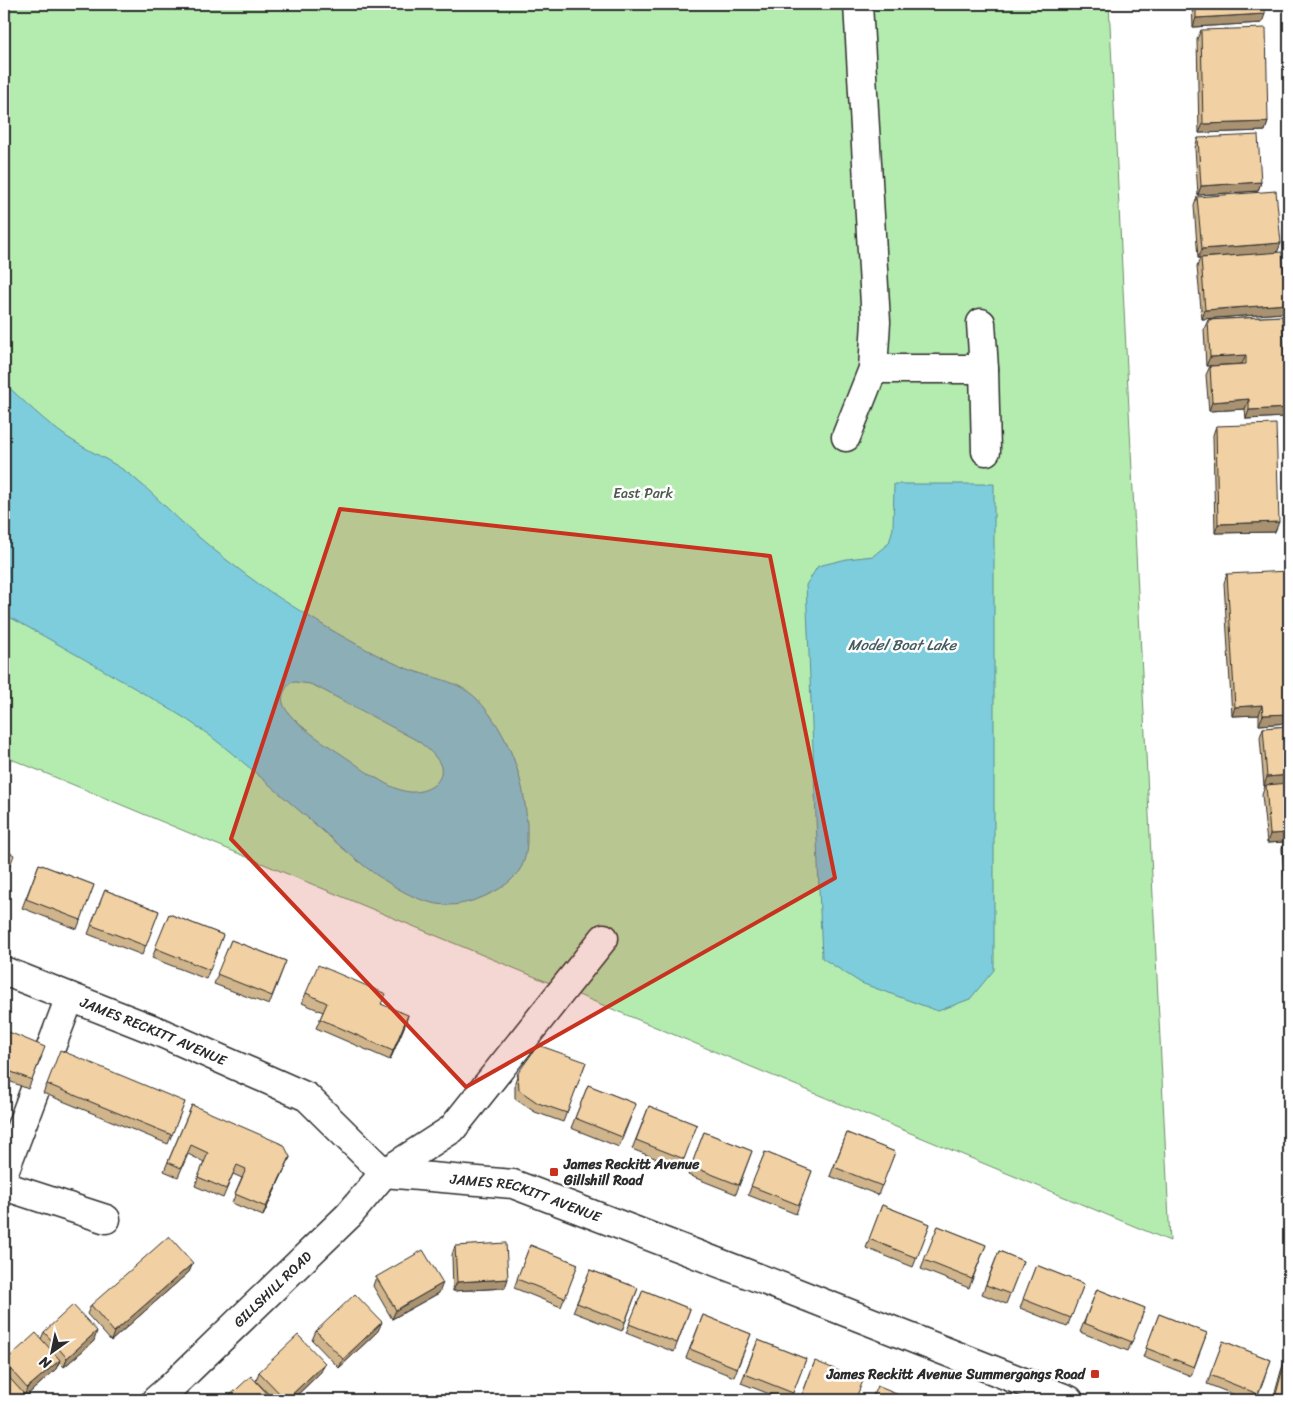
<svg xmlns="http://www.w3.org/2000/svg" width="1293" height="1404" font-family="Sriracha,sans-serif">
	<rect width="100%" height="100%" fill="#fff"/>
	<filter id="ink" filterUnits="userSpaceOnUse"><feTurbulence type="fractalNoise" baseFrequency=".02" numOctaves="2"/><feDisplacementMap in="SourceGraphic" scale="10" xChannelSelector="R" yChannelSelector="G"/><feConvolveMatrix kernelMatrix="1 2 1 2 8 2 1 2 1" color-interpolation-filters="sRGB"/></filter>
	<g filter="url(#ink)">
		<path fill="#b4ecaf" stroke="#708c6d" d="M4,4H1109L1170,1241L4,756Z"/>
		<path fill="#7ecddc" stroke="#5d8c95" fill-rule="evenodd" d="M4,383C24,401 44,421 67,437C88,451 111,460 132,476C153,493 172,514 193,532C207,544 221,556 236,567C265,590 297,609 328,628C354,643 381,658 408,669C432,678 458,680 477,699C509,733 525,780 527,825C527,839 528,853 522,866C513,884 491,895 472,901C448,909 428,904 406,893C375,877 349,854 323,831C290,803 257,773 223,746C193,721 158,702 124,682C84,659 44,636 4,614ZM295,682L310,684L319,688L418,741C426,747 438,757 441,767C444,784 425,793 410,792C399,791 388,785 378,779C368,774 359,766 350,760C333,748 288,722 283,703C281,695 285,689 290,683Z
			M894,484H994V970L970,999L938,1011L861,983L822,958L806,585L818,566L847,559L873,556L889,543L893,528Z"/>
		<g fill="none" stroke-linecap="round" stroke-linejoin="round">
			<g stroke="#2b2b2b" stroke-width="31">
				<g id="minor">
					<path d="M981,323L984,369"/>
					<path d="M873,369H984L986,451"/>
					<path d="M846,437L873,369L876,322L858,4"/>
					<path id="s1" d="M4,971L157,1031L307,1097L384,1173L513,1184L795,1292L1069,1400"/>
					<path d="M4,1172L70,997"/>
					<path d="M4,1186L106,1219"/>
					<path id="s2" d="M156,1400L170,1388L349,1215L384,1173L452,1129L604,938"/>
				</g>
			</g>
			<use href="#minor" stroke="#fff" stroke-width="28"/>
		</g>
		<path fill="#cfb48c" stroke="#2b2b2b" d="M1192,4H1265L1262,23L1193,27Z
			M1201,30L1268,122L1265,131L1199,133L1197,39Z
			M1198,138L1261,182L1258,191L1198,195L1195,148Z
			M1197,197L1281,243L1277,252L1283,313L1202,319L1197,267L1200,258H1198L1194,206Z
			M1282,316L1285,417L1246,419L1245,409L1209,411L1206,375L1210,366L1238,364L1206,366L1204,329L1208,320Z
			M1216,426L1275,532L1215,533L1213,435Z
			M1227,574L1289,723L1259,725V715L1232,716L1224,583Z
			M1289,726V897L1286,898L1282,849L1284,842L1267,843L1262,795L1265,786H1264L1260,737L1263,728Z
			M39,864L94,885L77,929L22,908Z
			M105,890L159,911L142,955L88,934Z
			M1288,902H1289V960L1285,912Z
			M169,914L223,935L206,979L152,958Z
			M231,940L286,961L269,1005L214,984Z
			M1289,965V984L1288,969Z
			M306,993L382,1004L405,1025L390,1060L316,1028L323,1012L302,1003Z
			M4,1030L42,1056L28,1089L4,1079Z
			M586,1062L563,1122L535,1112L515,1099V1082L518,1073Z
			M47,1084L185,1102L168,1144L43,1093Z
			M588,1085L636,1104L619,1147L571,1128Z
			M192,1105L290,1157L286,1166L263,1216L232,1203L242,1178L233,1174L223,1198L195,1186L204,1162L188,1154L178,1177L164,1171Z
			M649,1106L697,1125L680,1168L632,1149Z
			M704,1132L752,1151L736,1194L688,1175Z
			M847,1133L895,1152L878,1195L830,1176Z
			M765,1152L812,1171L796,1214L748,1195Z
			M882,1205L930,1224L913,1267L866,1248Z
			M938,1226L986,1245L969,1288L921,1269Z
			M530,1245L578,1264L561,1307L514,1288Z
			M455,1246L505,1288L453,1291L452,1255Z
			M999,1251L1023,1261L1006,1304L982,1294Z
			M193,1263L189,1272L111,1341L87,1314L91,1305Z
			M1036,1265L1084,1284L1067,1327L1020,1308Z
			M590,1270L638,1288L622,1331L573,1312Z
			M376,1277L439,1293L392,1319L373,1286Z
			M1097,1289L1145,1308L1128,1351L1080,1332Z
			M643,1290L690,1309L674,1352L626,1333Z
			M1159,1314L1207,1333L1191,1376L1143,1357Z
			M703,1315L751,1334L734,1377L686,1358Z
			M316,1331H378L339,1368L312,1340Z
			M44,1332L94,1341L64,1367L59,1362L56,1369L24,1398L23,1397L22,1400H4V1362L41,1339Z
			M758,1340L806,1359L790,1400H785L741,1383Z
			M1223,1341L1271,1360L1256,1400H1248L1207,1384Z
			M1286,1357L1289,1358V1400H1273L1281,1371Z
			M815,1361L856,1400H800Z
			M259,1372H321L292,1400H274L256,1381Z"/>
		<path fill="#a99272" stroke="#2b2b2b" d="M1265,14L1262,23L1193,27L1196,18Z
			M1268,122L1265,131L1199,133L1203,124Z
			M1261,182L1258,191L1198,195L1201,186Z
			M1281,243L1277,253L1198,258L1202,249Z
			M1287,304L1283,313L1202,319L1205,310Z
			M1246,355L1242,364L1206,366L1210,357Z
			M1249,399L1245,409L1209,411L1212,402Z
			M1288,408L1285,417L1246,419L1249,410Z
			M1279,522L1275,532L1215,533L1218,524Z
			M1262,705L1259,715L1232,716L1235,707Z
			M1289,714V723L1259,725L1263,715Z
			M1289,775V784L1264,786L1267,777Z
			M1289,833V842L1285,840L1284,842L1267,843L1270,834Z
			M1289,889V897L1286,898Z
			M408,1015L405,1025L390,1060L393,1051Z
			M290,1157L286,1166L263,1216L266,1207Z
			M193,1263L189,1272L111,1341L114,1332Z
			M508,1279L505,1288L453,1291L457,1282Z
			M443,1283L439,1293L392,1319L396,1310Z
			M382,1322L378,1331L339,1368L343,1359Z
			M97,1331L94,1341L64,1367L67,1358Z
			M60,1360L56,1369L24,1398L27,1388Z
			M325,1363L321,1372L292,1400H286Z
			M24,1394L22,1400H17Z"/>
		<path fill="#f1d1a3" stroke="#2b2b2b" d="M1196,4H1265V14L1196,18Z
			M1266,28L1268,122L1203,124L1201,30Z
			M1258,135L1261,182L1201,186L1198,138Z
			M1276,191L1281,243L1202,249L1197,197Z
			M1282,252L1287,304L1205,310L1201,258Z
			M1282,316L1288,408L1249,410V399L1212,402L1210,366L1246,364V355L1210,357L1208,320Z
			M1276,424L1279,522L1218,524L1216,426Z
			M1289,571V714L1263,715L1262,705L1235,707L1227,574Z
			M1289,726V775L1267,777L1263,728Z
			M1289,783V833L1270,834L1266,785Z
			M1289,839V885L1285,840Z
			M4,850L14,855L4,882Z
			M39,864L94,885L81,920L26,899Z
			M105,890L159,911L146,946L91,925Z
			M1288,902H1289V915Z
			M169,914L223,935L210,970L155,948Z
			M231,940L286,961L272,996L217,974Z
			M318,965L386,994L381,1004L408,1015L393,1051L320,1019L327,1003L306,993Z
			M4,1030L45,1047L32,1080L4,1069Z
			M538,1045L586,1062L567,1113L538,1103L519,1090L518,1073Z
			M60,1050L185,1102L172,1135L47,1084Z
			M588,1085L636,1104L622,1137L575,1118Z
			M192,1105L284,1145L290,1157L266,1207L235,1194L246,1169L237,1165L226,1189L198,1177L208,1153L191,1145L181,1168L168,1162Z
			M649,1106L697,1125L684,1159L636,1140Z
			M704,1132L752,1151L739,1185L691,1166Z
			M847,1133L895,1152L882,1186L834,1167Z
			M765,1152L812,1171L799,1205L751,1186Z
			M882,1205L930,1224L917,1258L869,1239Z
			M938,1226L986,1245L972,1279L924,1260Z
			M169,1236L193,1263L114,1332L91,1305Z
			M506,1243L508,1279L457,1282L455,1246Z
			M530,1245L578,1264L565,1298L517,1279Z
			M423,1250L443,1283L396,1310L376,1277Z
			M999,1251L1023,1261L1010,1294L986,1285Z
			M1036,1265L1084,1284L1071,1318L1023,1299Z
			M590,1270L638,1288L625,1322L577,1303Z
			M1097,1289L1145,1308L1132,1342L1084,1323Z
			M643,1290L690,1309L677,1343L629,1324Z
			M355,1294L382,1322L343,1359L316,1331Z
			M73,1305L97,1331L67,1358L44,1332Z
			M1159,1314L1207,1333L1194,1367L1146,1348Z
			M703,1315L751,1334L737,1368L690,1349Z
			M36,1333L60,1360L27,1388L4,1362Z
			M298,1335L325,1363L286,1400L259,1372Z
			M758,1340L806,1359L793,1393L745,1374Z
			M1223,1341L1271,1360L1258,1394L1210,1375Z
			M1286,1357L1289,1358V1399L1276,1394Z
			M815,1361L863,1381L855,1400H815L802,1395Z
			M4,1372L24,1394L17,1400H4Z
			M251,1376L273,1400H225Z
			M877,1386L911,1400H871Z"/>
	</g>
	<path fill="#c8321e" fill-opacity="0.2" stroke="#c8321e" stroke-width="4" stroke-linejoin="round" d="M340,509L770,556L835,878L466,1087L231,839Z"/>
	<g fill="#c8321e" stroke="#fff" stroke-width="2">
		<rect x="549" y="1167" width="10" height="10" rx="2.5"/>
		<rect x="1090" y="1369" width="10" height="10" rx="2.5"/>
	</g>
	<g text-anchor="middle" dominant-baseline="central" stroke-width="5" stroke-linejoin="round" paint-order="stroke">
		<g font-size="14" fill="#4d5b4c" stroke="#fff">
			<text x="643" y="493">East Park</text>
		</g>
		<g font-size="14" fill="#2b2b2b" stroke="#fff">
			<text stroke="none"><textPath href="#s1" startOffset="161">JAMES RECKITT AVENUE</textPath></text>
			<text stroke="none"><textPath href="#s1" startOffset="581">JAMES RECKITT AVENUE</textPath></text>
			<text stroke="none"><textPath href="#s2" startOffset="161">GILLSHILL ROAD</textPath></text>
		</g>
		<g font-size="14" font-weight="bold" fill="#2b2b2b" stroke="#fff" text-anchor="start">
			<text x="564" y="1164">James Reckitt Avenue<tspan x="564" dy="16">Gillshill Road</tspan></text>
			<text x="1085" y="1374" text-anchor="end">James Reckitt Avenue Summergangs Road</text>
		</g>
		<g font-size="15" font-style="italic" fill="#445c60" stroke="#fff">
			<text x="902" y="645">Model Boat Lake</text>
		</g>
	</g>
	<rect width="1293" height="1404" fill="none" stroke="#fff" stroke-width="20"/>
	<rect x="10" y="10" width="1273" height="1384" fill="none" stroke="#2b2b2b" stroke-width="2" filter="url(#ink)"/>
	<g transform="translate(52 1352) rotate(213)" stroke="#ffffff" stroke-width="4" paint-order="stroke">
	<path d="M0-4L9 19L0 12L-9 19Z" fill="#2b2b2b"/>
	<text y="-8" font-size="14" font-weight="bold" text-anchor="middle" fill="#2b2b2b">N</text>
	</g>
</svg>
